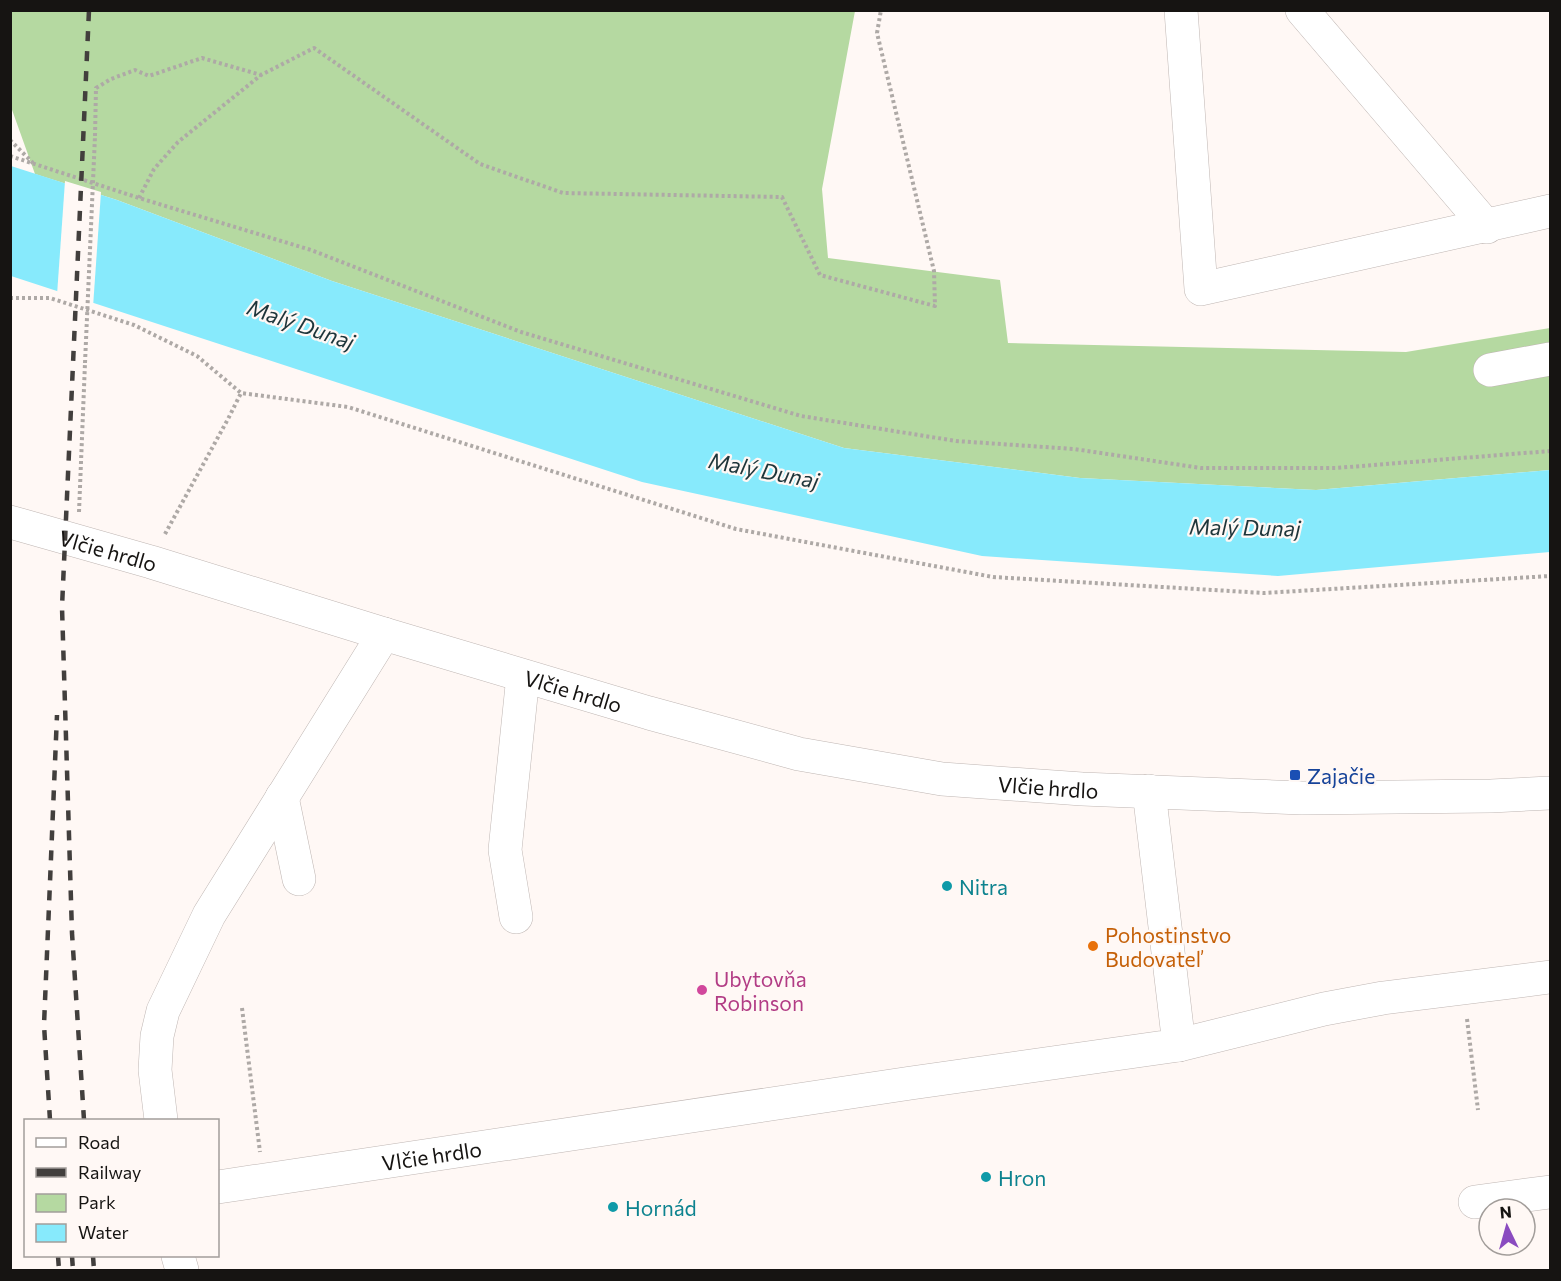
<svg xmlns="http://www.w3.org/2000/svg" width="1561" height="1281" font-family="Commissioner,sans-serif">
	<rect width="100%" height="100%" fill="#fff8f5"/>
	<path fill="#b5d9a1" d="M11,11H855L822,189L828,258L1000,280L1008,343L1406,352L1550,328V470L1316,490L1080,478L844,448L332,281L117,200L35,174L11,107Z"/>
	<path fill="#87eafc" d="M11,166L117,200L332,281L844,448L1080,478L1316,490L1550,470V552L1278,576L982,556L642,482L11,276Z"/>
	<path fill="#fff8f5" d="M65,181L101,192L93,307L57,295Z"/>
	<g fill="none" stroke-linecap="round" stroke-linejoin="round">
		<g stroke="#bfb6b3" stroke-width="34">
			<g id="minor">
				<path d="M1181,10L1201,289L1550,211"/>
				<path d="M1302,10L1487,227"/>
				<path d="M1490,370L1550,359"/>
				<path id="s1" d="M10,522L151,562L384,634L649,713L799,754L942,779L1082,789L1302,798L1491,796L1550,793"/>
				<path d="M282,797L299,879"/>
				<path d="M516,917L505,850L523,676"/>
				<path d="M1179,1045L1324,1009L1383,998L1550,977"/>
				<path d="M161,1120L155,1070L157,1036L163,1011L209,915L384,634"/>
				<path id="s2" d="M218,1187L911,1083L1179,1045L1149,791"/>
				<path d="M1475,1202L1550,1192"/>
				<path d="M178,1256L182,1270"/>
			</g>
		</g>
		<path stroke="#aea9a6" stroke-width="4" stroke-dasharray="3 3" stroke-linecap="butt" d="M95,136L96,88L111,79L135,70L149,76L202,58L261,75
			M10,140L33,163
			M10,156L139,198L311,250L521,332L801,416L956,441L1074,449L1201,468H1336L1550,451
			M139,198L154,169L178,142L261,75L314,48L480,164L563,193L782,197L820,275L935,306L934,271L877,33L881,10
			M10,298H50L134,325L197,356L241,393L348,407L736,529L993,577L1264,593L1550,576
			M79,512L85,363
			M165,534L228,419L241,393
			M242,1008L260,1152
			M1467,1019L1478,1110"/>
		<use href="#minor" stroke="#fff" stroke-width="33"/>
		<path stroke="#423f3d" stroke-width="4.5" stroke-dasharray="10 10" stroke-linecap="butt" d="M50,1120L44,1025L57,715
			M84,1120L72,933L62,607L89,10
			M58,1256L59,1270
			M72,1256L73,1270
			M93,1256L94,1270"/>
		<path stroke="#aea9a6" stroke-width="4" stroke-dasharray="3 3" stroke-linecap="butt" d="M85,363L95,136"/>
	</g>
	<rect fill="#1a4fb4" stroke="#fff8f5" stroke-width="2" x="1289" y="769" width="12" height="12" rx="3"/>
	<g fill="#0f9aa8" stroke="#fff8f5" stroke-width="2">
		<circle cx="947" cy="886" r="6"/>
		<circle cx="986" cy="1177" r="6"/>
		<circle cx="613" cy="1207" r="6"/>
	</g>
	<circle fill="#e8710a" stroke="#fff8f5" stroke-width="2" cx="1093" cy="946" r="6"/>
	<circle fill="#d1479c" stroke="#fff8f5" stroke-width="2" cx="702" cy="990" r="6"/>
	<g text-anchor="middle" dominant-baseline="central" stroke-width="4.5" stroke-linejoin="round" paint-order="stroke">
		<g font-size="21" fill="#161412" stroke="#fff8f5">
			<text stroke="none"><textPath href="#s1" startOffset="102">Vlčie hrdlo</textPath></text>
			<text stroke="none"><textPath href="#s1" startOffset="588">Vlčie hrdlo</textPath></text>
			<text stroke="none"><textPath href="#s1" startOffset="1074">Vlčie hrdlo</textPath></text>
			<text stroke="none"><textPath href="#s2" startOffset="216">Vlčie hrdlo</textPath></text>
		</g>
		<g font-size="21" fill="#164399" stroke="#fff8f5" text-anchor="start">
			<text x="1307" y="775">Zajačie</text>
		</g>
		<g font-size="21" fill="#0d838f" stroke="#fff8f5" text-anchor="start">
			<text x="959" y="886">Nitra</text>
			<text x="998" y="1177">Hron</text>
			<text x="625" y="1207">Hornád</text>
		</g>
		<g font-size="21" fill="#c56008" stroke="#fff8f5" text-anchor="start">
			<text x="1105" y="934">Pohostinstvo<tspan x="1105" dy="24">Budovateľ</tspan></text>
		</g>
		<g font-size="21" fill="#b23c85" stroke="#fff8f5" text-anchor="start">
			<text x="714" y="978">Ubytovňa<tspan x="714" dy="24">Robinson</tspan></text>
		</g>
		<g font-size="22" font-style="italic" fill="#1e353a" stroke="#fff8f5">
			<text transform="translate(301 324) rotate(19)">Malý Dunaj</text>
			<text transform="translate(764 470) rotate(11)">Malý Dunaj</text>
			<text transform="translate(1245 527) rotate(1)">Malý Dunaj</text>
		</g>
	</g>
	<rect width="1561" height="1281" fill="none" stroke="#161412" stroke-width="24"/>
	<rect x="24" y="1119" width="195" height="138" fill="#fff8f5" stroke="#a29d9a" stroke-width="1.5"/>
	<rect x="36" y="1138" width="30" height="9" fill="#ffffff" stroke="#a29d9a" stroke-width="1.5"/>
	<text x="78" y="1149" font-size="18" fill="#161412">Road</text>
	<rect x="36" y="1168" width="30" height="9" fill="#423f3d" stroke="#a29d9a" stroke-width="1.5"/>
	<text x="78" y="1179" font-size="18" fill="#161412">Railway</text>
	<rect x="36" y="1194" width="30" height="18" fill="#b5d9a1" stroke="#a29d9a" stroke-width="1.5"/>
	<text x="78" y="1209" font-size="18" fill="#161412">Park</text>
	<rect x="36" y="1224" width="30" height="18" fill="#87eafc" stroke="#a29d9a" stroke-width="1.5"/>
	<text x="78" y="1239" font-size="18" fill="#161412">Water</text>
	<g transform="translate(1507 1227) rotate(355)"><circle r="28" fill="#fff8f5" stroke="#a29d9a" stroke-width="1.5"/>
	<path d="M0-4.5L10 22L0 15L-10 22Z" fill="#8a4bc0"/>
	<text y="-9" font-size="16" font-weight="bold" text-anchor="middle" fill="#161412">N</text>
	</g>
</svg>
